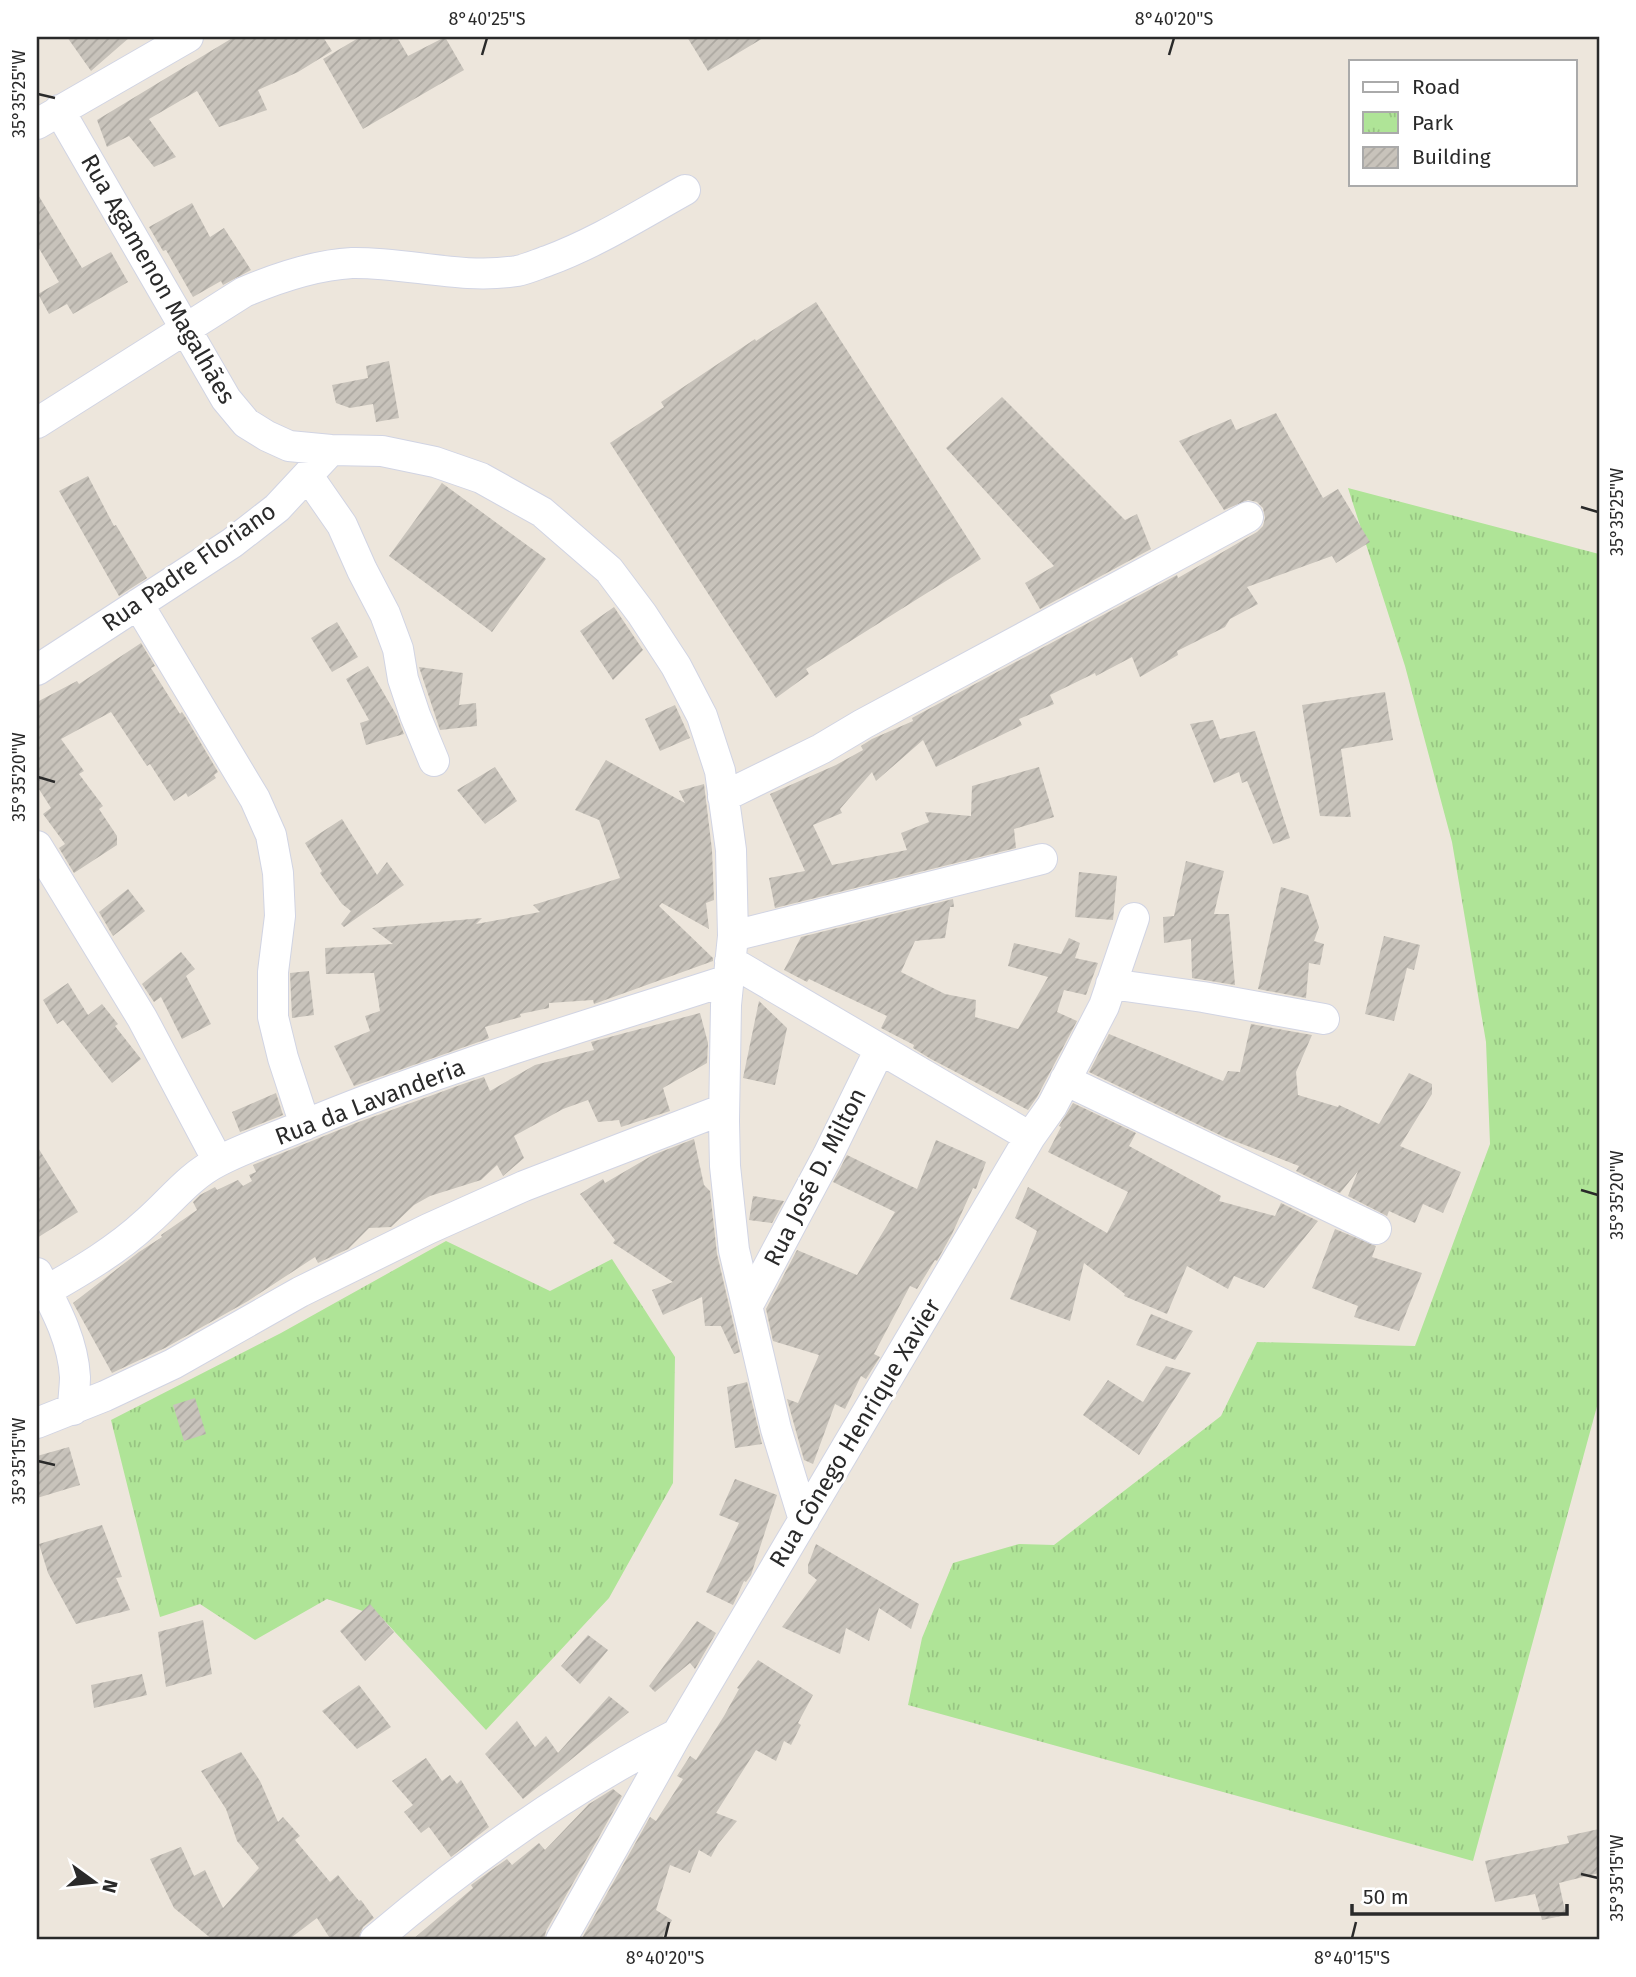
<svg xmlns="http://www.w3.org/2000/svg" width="1636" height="1977" font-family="'Fira Sans',sans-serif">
	<defs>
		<pattern id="park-tufts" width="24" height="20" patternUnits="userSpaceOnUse" patternTransform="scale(1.75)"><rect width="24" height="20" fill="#afe497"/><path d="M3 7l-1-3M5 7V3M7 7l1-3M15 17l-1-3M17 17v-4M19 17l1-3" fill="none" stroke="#97c482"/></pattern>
		<pattern id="building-hatch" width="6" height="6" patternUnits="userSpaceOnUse" patternTransform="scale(1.75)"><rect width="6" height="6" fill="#c8c3bb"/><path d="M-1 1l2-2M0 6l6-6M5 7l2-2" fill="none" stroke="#aca8a1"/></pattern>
	</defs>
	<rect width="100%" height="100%" fill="#ede6dc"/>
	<path fill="url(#park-tufts)" d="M1348,488L1599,554V1399L1473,1861L908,1705L922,1638L953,1563L1019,1544L1054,1545L1221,1416L1257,1342L1415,1346L1490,1144L1486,1042L1452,842L1405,666Z
		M446,1241L550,1291L612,1259L675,1357L673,1483L609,1598L486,1730L381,1617L327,1599L255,1640L200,1604L160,1617L111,1420L281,1333Z"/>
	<path fill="url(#building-hatch)" d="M67,37H130L91,71Z
		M234,37H323L332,51L298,72L258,90L267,110L219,127L197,91L149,119L176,157L154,167L129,136L107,147L97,120Z
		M360,37H397L408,56L445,37L464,70L363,129L323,59Z
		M687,37H765L708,71Z
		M37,193L82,268L111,252L128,282L73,314L67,304L49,314L38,294L59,282L37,245Z
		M192,203L210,237L224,228L251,270L223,285L221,281L193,297L166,250L163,251L149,227Z
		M816,302L981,559L806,669L809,674L776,698L610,443L664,407L661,402L755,339L756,341Z
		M389,361L399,418L376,422L373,404L350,408L336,403L332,385L368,378L366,366Z
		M1002,397L1125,520L1137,514L1151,549L1040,609L1025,583L1054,566L946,448Z
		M1276,413L1323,498L1338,489L1370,542L1336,563L1332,556L1247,587L1258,604L1230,619L1225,627L1177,651L1178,655L1140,677L1132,657L1096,676L1095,673L1050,695L1054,704L1019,719L1022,725L936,767L923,740L876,781L872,772L840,809L842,813L813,825L832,865L907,850L901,833L929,822L925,812L971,816L972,786L1039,767L1054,817L1014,829L1016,848L775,908L769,878L805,871L770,794L836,765L863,750L861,746L872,739L913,721L912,718L1177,575L1178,578L1257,532L1263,526L1265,518L1263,508L1257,502L1248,500L1224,510L1179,441L1231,419L1236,430Z
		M88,476L114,526L116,525L147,578L119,596L59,491Z
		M442,483L546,559L492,632L389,556Z
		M614,607L643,650L613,680L580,631Z
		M337,622L358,657L332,672L311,638Z
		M141,643L155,666L151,668L180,714L182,712L186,718L218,772L214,775L216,778L188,797L186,793L174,801L150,764L147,766L111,712L61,739L84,771L79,774L103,806L99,809L117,836V845L74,873L59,848L65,844L43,814L51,808L37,786V702L77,681L79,684Z
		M368,666L397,716L404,734L366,745L360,723L369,720L346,679Z
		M419,667L463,673L459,705L476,703L477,726L440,730Z
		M1385,692L1393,740L1341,749L1351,817L1320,816L1302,705Z
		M675,705L690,738L660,751L645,719Z
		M1213,720L1220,739L1255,731L1290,838L1273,844L1247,781L1242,783L1239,772L1214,783L1190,724Z
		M606,760L685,803L679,791L704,784L712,850L714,900L706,903L709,929L662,903L659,906L713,958V961L594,1004L593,1000L549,1003V1008L520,1014L521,1017L485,1027L489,1038L487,1039L354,1086L334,1046L370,1031L365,1016L380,1011L374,973L326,974L325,948L393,944L372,928L482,918L476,924L540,912L533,905L620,878L599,820L575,810Z
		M495,767L517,801L485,824L457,790Z
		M342,819L377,875L387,862L404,885L344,927L341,924L351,911L342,904L320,873L322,871L305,843Z
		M1186,861L1224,871L1214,914H1229L1235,985L1192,978L1191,939L1164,943L1163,917L1174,916Z
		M1079,872L1117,876L1113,920L1075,917Z
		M1281,887L1308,895L1319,927L1314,941L1324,944L1320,965L1309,963L1306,998L1258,989Z
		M128,889L145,911L113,936L99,912Z
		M953,899L954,907H950L945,938L915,941L901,972L945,994L976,1000L975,1017L1018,1029L1048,977L1008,966L1014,943L1061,954L1069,938L1080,943L1075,958L1098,963L1086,995L1064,990L1057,1012L1077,1021L1037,1097L1028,1110L931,1059L913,1048L914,1045L881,1028L887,1016L809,979L807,982L784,970L801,937Z
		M1384,936L1420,945L1414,970L1407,968L1394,1021L1365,1014Z
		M181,952L195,969L186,976L211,1024L182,1039L161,997L154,1002L142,984Z
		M309,971L314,1015L292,1018L290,973Z
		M68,983L88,1015L102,1004L118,1024L115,1026L141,1059L112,1083L63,1020L57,1024L43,1000Z
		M759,1001L787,1028L775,1085L743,1078Z
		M700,1013L708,1043L707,1063L663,1088L670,1111L621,1127L619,1120L598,1122L588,1100L563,1109L514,1136L524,1158L503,1176L497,1165L481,1180L430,1196L414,1205L391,1227L369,1228L348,1249L318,1263L315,1257L248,1301L165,1348L112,1373L73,1303L139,1252L162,1237L161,1235L197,1210L193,1202L200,1195L215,1187L217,1190L238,1180L243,1186L252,1181L249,1175L256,1172L253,1165L356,1123L463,1084L484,1077L490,1091L535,1065L594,1050L591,1042Z
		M1251,1024L1312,1035L1296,1072L1298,1095L1338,1107L1339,1105L1379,1124L1409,1073L1432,1084V1094L1400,1146L1461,1172L1443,1213L1423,1204L1415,1223L1389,1211L1387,1216L1348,1196L1358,1171L1340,1193L1296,1171L1299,1166L1224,1137L1089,1072L1109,1034L1223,1081L1228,1071L1240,1072Z
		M276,1093L283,1115L240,1132L232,1112Z
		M1073,1103L1136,1133L1129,1146L1221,1196L1219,1201L1275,1216L1281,1203L1318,1221L1264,1288L1234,1276L1228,1289L1187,1266L1167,1314L1124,1296L1125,1294L1084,1263L1070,1321L1010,1299L1037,1231L1015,1218L1028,1187L1107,1233L1128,1192L1048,1152L1061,1127L1059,1126Z
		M694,1139L704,1185L710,1191L717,1254L740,1352L734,1354L721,1326H705L702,1297L663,1315L652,1290L673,1282L613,1243L615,1240L580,1194L603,1179L605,1183L653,1155Z
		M936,1140L986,1162L976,1189L973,1188L952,1234L937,1261L935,1260L917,1289L910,1286L874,1354L880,1357L866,1379L861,1376L845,1409L835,1404L813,1464L804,1460L787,1399L798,1403L819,1355L773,1341L766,1309L797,1250L857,1275L895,1212L833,1182L847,1155L917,1189Z
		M37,1146L78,1212L37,1238Z
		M753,1196L784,1201L772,1223L749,1220Z
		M1335,1229L1376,1246L1372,1257L1422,1273L1399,1331L1354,1317L1358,1306L1312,1288Z
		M1151,1314L1193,1331L1175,1360L1136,1345Z
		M1166,1366L1191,1373L1139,1455L1083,1415L1108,1380L1143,1402Z
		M747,1382L762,1444L735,1448L727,1387Z
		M195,1398L206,1434L184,1441L173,1405Z
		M69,1447L80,1485L37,1498V1456Z
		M735,1479L777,1495L751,1575L746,1582L744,1581L733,1605L706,1592L739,1523L719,1515Z
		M102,1525L122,1577L116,1578L130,1610L76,1624L48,1573L39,1544Z
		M816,1544L919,1604L911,1629L879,1608L869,1641L846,1628L840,1654L782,1627L817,1580L808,1573V1565Z
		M370,1604L394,1632L365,1661L340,1631Z
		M203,1620L212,1674L166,1687L158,1632Z
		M697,1621L716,1633L695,1669L690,1663L655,1692L649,1686Z
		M588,1635L608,1650L580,1684L561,1666Z
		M758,1660L813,1695L798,1723L801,1725L791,1745L784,1741L776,1761L756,1750L716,1813L737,1821L718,1844L711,1857L699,1850L690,1873L670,1865L656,1910L672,1920L661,1940H581L650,1817L656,1821L683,1779L677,1776L690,1756L696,1760L724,1716L739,1689L737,1688Z
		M142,1674L147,1695L94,1708L91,1685Z
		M359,1685L391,1727L357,1749L322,1711Z
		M609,1696L629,1712L523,1799L485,1754L517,1721L535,1747L546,1736L558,1753Z
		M241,1752L260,1781L278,1822L283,1817L300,1836L295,1840L330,1882L338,1875L359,1901L361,1900L374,1918L363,1927L358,1940H331L317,1918L288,1940H213L174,1908L150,1859L181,1847L194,1876L205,1870L223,1908L259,1868L237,1841L226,1809L201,1771Z
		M426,1758L442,1781L450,1775L457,1784L461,1780L489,1827L451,1857L429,1827L421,1833L404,1812L413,1805L392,1781Z
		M613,1789L622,1796L546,1931L544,1940H412L473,1888L471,1885L493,1869L507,1859L512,1865L539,1843L545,1850L589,1804Z
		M1599,1829V1873L1559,1883L1566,1915L1542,1920L1535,1894L1495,1902L1485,1861L1569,1843L1567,1836Z"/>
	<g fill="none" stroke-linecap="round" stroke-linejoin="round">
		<g stroke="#d1d4e3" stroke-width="32">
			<path id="minor" d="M59,110L226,399L246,423L267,436L289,446L331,450L382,451L435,462L481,478L542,512L609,570L642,614L676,666L702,716L720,771L731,850L733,936L726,1005L724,1121L725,1166L734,1250L776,1429L804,1520
				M37,124L188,37
				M37,423L244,292C277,278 315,265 352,263C407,262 461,280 517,271C527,269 538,264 547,261C596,243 640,215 685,190
				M308,476L342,525L362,570L385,614L398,649L403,679L415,715L434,761
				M138,604L255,799L271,835L278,873L280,916L273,972V1017L283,1058L305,1125
				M37,670L232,543L277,508L331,450
				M723,797L821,749L863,724L1248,517
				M37,846L142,1018L218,1161
				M733,936L1042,859
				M730,961L1030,1137
				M1111,984L1203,997L1324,1019
				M1065,1080L1376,1229
				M37,1273C54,1306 73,1339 75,1377C75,1387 73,1399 73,1410
				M46,1291C81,1271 117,1250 147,1222C171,1201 189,1176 219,1161C244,1148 271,1139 297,1128C437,1069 584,1027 728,980
				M748,1305L828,1155L880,1049
				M37,1423L105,1396L173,1364L300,1292L428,1229L524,1186L724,1109
				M375,1940C468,1861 568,1789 677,1734
				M561,1940L677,1734L1030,1137L1052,1106L1104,1006L1134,918"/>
		</g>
		<use href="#minor" stroke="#fff" stroke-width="30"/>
	</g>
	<path fill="none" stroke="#2a2a2a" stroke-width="2.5" d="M482,55L487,38M1169,55L1174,38M38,94L55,98M1581,507L1598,512M38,777L55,782M1581,1190L1598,1195M38,1461L55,1465M1581,1874L1598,1878M665,1938L669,1922M1352,1938L1356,1922"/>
	<g text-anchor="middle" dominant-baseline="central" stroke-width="6" stroke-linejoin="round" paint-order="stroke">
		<g font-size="24" fill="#2a2a2a" stroke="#fff">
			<text transform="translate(158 279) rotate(60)">Rua Agamenon Magalhães</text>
			<text transform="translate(189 567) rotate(-35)">Rua Padre Floriano</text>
			<text transform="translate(370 1102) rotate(-21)">Rua da Lavanderia</text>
			<text transform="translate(815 1177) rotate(-63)">Rua José D. Milton</text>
			<text transform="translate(855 1433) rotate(-59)">Rua Cônego Henrique Xavier</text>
		</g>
	</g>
	<rect width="1636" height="1977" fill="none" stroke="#ffffff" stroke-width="77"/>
	<rect x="1349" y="60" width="228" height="126" fill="#ffffff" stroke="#aaaaaa" stroke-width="2"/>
	<rect x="1363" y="82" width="35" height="10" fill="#ffffff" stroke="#aaaaaa" stroke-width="2"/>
	<text x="1412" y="94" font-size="21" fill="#2a2a2a">Road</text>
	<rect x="1363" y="112" width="35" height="21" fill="url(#park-tufts)" stroke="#aaaaaa" stroke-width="2"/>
	<text x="1412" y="130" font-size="21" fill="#2a2a2a">Park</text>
	<rect x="1363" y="147" width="35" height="21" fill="url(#building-hatch)" stroke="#aaaaaa" stroke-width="2"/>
	<text x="1412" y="164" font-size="21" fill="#2a2a2a">Building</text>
	<g transform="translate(94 1882) rotate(105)" stroke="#ffffff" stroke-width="5" paint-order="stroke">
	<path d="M0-5L12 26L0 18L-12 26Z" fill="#2a2a2a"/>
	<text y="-10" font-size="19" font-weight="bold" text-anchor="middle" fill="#2a2a2a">N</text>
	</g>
	<path d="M1352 1904v10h215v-10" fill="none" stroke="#2a2a2a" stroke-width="3.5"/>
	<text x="1363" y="1904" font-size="21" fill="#2a2a2a" stroke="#ffffff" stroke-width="5" paint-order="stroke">50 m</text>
	<rect x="38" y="38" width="1560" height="1900" fill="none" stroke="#2a2a2a" stroke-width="2.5"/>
	<g font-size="18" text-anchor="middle" fill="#2a2a2a">
		<text x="487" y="25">8°40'25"S</text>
		<text x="1174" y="25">8°40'20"S</text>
		<text transform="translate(19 94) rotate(-90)" y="6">35°35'25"W</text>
		<text transform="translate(1617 512) rotate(-90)" y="6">35°35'25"W</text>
		<text transform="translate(19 777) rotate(-90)" y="6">35°35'20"W</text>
		<text transform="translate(1617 1195) rotate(-90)" y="6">35°35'20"W</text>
		<text transform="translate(19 1461) rotate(-90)" y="6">35°35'15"W</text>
		<text transform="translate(1617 1878) rotate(-90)" y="6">35°35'15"W</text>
		<text x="665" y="1964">8°40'20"S</text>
		<text x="1352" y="1964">8°40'15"S</text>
	</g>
</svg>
